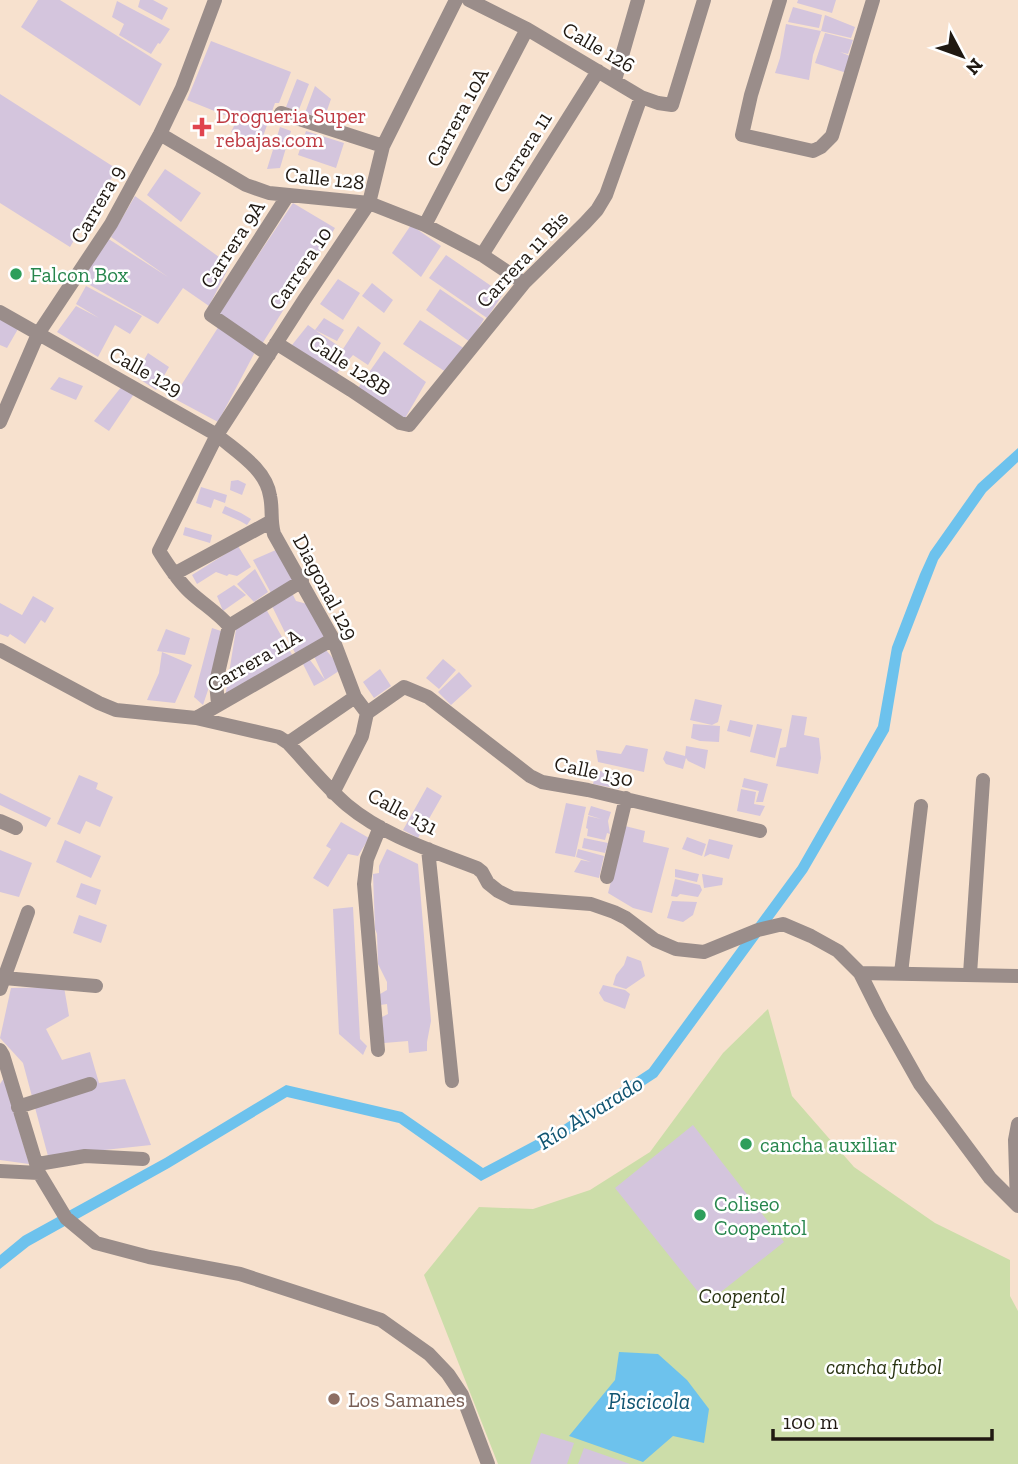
<svg xmlns="http://www.w3.org/2000/svg" width="1018" height="1464" font-family="'Zilla Slab',serif">
	<rect width="100%" height="100%" fill="#f7e1ce"/>
	<path fill="#ccdda9" d="M768,1009L792,1096L854,1167L935,1223L1010,1260V1296L1018,1311V1464H498L424,1275L479,1207L533,1209L590,1190L650,1152L723,1053Z"/>
	<path fill="#6dc2ed" d="M1018,448V462L986,492L938,560L902,653L889,731L807,872L657,1077L567,1136L481,1181L399,1123L287,1097L169,1168L29,1246L0,1269V1255L23,1236L165,1158L286,1085L402,1112L483,1168L562,1126L649,1069L798,866L878,726L892,647L920,574L930,552L978,484Z
		M619,1352L658,1354L687,1380L709,1409L704,1443L673,1436L643,1462L569,1436L615,1380Z"/>
	<path fill="#d4c5dd" d="M38,0H60L162,64L140,106L21,27Z
		M140,0H153L168,8L162,20L138,7Z
		M798,0H836L832,13L797,3Z
		M117,1L170,29L160,44L158,43L151,54L119,35L124,24L112,17Z
		M793,7L822,15L819,28L788,22Z
		M825,15L855,27L851,38L821,31Z
		M786,24L821,31L813,55L809,80L775,73L780,58Z
		M825,33L853,40L848,54L840,52L855,58L850,74L815,63Z
		M211,41L291,72L279,103H275L261,142L231,132L237,120L187,100Z
		M297,79L309,84L298,112L286,107Z
		M315,86L331,99L324,119L305,113Z
		M0,94L117,169L70,247L0,203Z
		M280,127L291,131L280,168L267,169Z
		M306,131L344,143L336,168L298,155Z
		M165,169L201,193L181,222L147,195Z
		M135,196L230,265L209,306L183,288L158,324L81,280L107,238L168,277L111,237Z
		M293,203L335,228L262,344L218,315Z
		M411,225L441,246L421,277L392,253Z
		M446,255L503,294L487,318L429,278Z
		M338,279L360,293L343,320L320,304Z
		M372,283L393,300L384,313L362,296Z
		M86,286L142,316L130,334L115,325L98,357L57,332L76,306L99,318L76,304Z
		M440,289L484,319L470,342L426,310Z
		M324,318L344,330L337,341L315,330L343,349L358,326L381,343L368,365L353,355L335,375L292,345L308,325L315,330Z
		M0,319L18,329L7,348L0,345Z
		M420,320L465,349L449,374L403,344Z
		M219,326L255,352L218,422L173,398Z
		M384,351L426,382L404,420L358,388Z
		M148,353L169,367L156,390L135,376Z
		M59,377L83,386L76,400L50,389Z
		M122,386L134,394L109,431L94,421Z
		M238,480L246,484L242,495L230,490L231,481Z
		M201,487L227,495L225,503L214,499L211,508L196,503Z
		M225,506L241,513L251,519L247,525L240,521L222,513Z
		M185,527L212,535L210,543L183,535Z
		M238,546L251,567L237,576L229,574L227,576L216,572L197,584L192,575Z
		M278,549L293,581L271,593L253,560Z
		M255,569L268,592L254,602L237,584Z
		M234,585L246,595L223,611L217,596Z
		M292,593L296,601L307,604L328,636L297,657L271,604Z
		M33,596L54,608L45,623L41,620L25,644L10,634L8,637L0,634V603L22,615Z
		M266,609L294,658L225,698L237,623Z
		M212,628L227,633L203,705L194,697Z
		M166,629L190,638L185,655L157,651Z
		M326,650L342,669L325,680L314,686L301,660H310L325,680L314,656Z
		M162,652L192,665L175,703L147,700L159,673Z
		M443,659L456,670L439,689L426,678Z
		M380,669L391,686L374,698L363,682Z
		M459,672L472,686L451,705L438,692Z
		M695,699L722,705L718,722L712,725L690,720Z
		M792,715L807,717L804,735L819,738L821,758L818,774L776,766L780,748L786,747Z
		M730,720L753,725L750,737L727,731Z
		M693,724L720,726L719,742L700,741L691,738Z
		M757,724L782,729L775,758L750,752Z
		M626,745L648,749L644,772L598,762L596,750L621,754Z
		M686,746L708,750L705,769L688,761L686,758L683,769L666,764L663,759L666,751L685,756Z
		M596,770L622,776L619,789L593,784Z
		M79,775L98,783L96,789L113,797L100,827L86,821L80,834L57,824Z
		M744,778L768,784L763,802H756L759,791L742,787Z
		M427,787L442,796L418,838L403,830Z
		M741,789L756,792L754,804L765,806L760,816L737,811Z
		M0,793L51,818L46,827L0,805Z
		M566,803L586,807L575,857L555,853Z
		M591,806L611,812L608,821L610,834L607,833L605,840L587,836L588,829L586,828L588,816L601,819L588,815Z
		M341,822L369,838L358,856L348,854L328,887L313,878L331,849L326,846Z
		M625,826L645,831L643,842L669,848L652,913L633,908L608,893Z
		M687,837L706,844L702,856L682,849Z
		M584,838L608,843L605,853L582,848Z
		M709,839L733,845L729,859L710,854L704,857Z
		M65,840L101,856L91,878L56,862Z
		M387,849L418,864L431,1021L427,1042V1051L409,1053L408,1041L384,1043L382,1017L388,1014L387,1004L380,1005V994L387,990V982L378,964L377,934L375,929L373,874L379,873V866Z
		M578,849L604,856L599,878L574,872L581,860L591,862L576,857Z
		M0,850L32,863L19,897L0,892Z
		M675,869L699,874L697,882L675,877Z
		M702,874L723,878L722,885L704,888Z
		M675,879L700,885L702,890L698,897L680,894L677,897L671,896Z
		M81,883L101,890L96,905L76,897Z
		M672,901L697,902L693,915L683,922L667,918Z
		M353,907L360,1039L367,1046L363,1055L339,1034L333,909Z
		M79,915L107,925L101,943L73,933Z
		M627,956L641,961L645,976L626,989L613,985L616,975L624,965Z
		M603,985L625,990L630,994L625,1009L604,1001L599,993Z
		M64,987L69,1016L46,1029L62,1060L90,1052L99,1083L125,1079L151,1145L48,1156L23,1063L0,1038L11,988Z
		M4,1078L29,1164L0,1160V1084Z
		M693,1125L784,1242L707,1303L615,1188Z
		M541,1433L574,1443L567,1464H530Z
		M584,1448L630,1464H578Z"/>
	<g fill="none" stroke-linecap="round" stroke-linejoin="round">
		<path stroke="#9a8d8a" stroke-width="14" d="M469,0L527,29L641,97L658,103L672,105L704,0
			M780,0L751,95L742,135L813,151L821,147L832,136L873,0
			M615,80L638,0
			M281,113L383,146
			M160,134L246,185L269,193L369,203L425,225L482,255L524,283
			M425,225L527,29
			M482,255L598,71
			M0,312L217,435C237,452 266,469 270,496C273,509 270,520 274,534L333,639L355,697L367,713
			M276,343L351,390L400,423L409,425L524,283L585,223L597,210L606,195L641,97
			M269,355L211,315L288,195
			M0,422L38,334L111,224L160,134L182,88L215,0
			M174,574L270,522
			M229,626C218,613 203,604 190,592C177,580 168,565 159,551L217,435L304,300L369,203L383,146L456,0
			M0,650L99,703L116,710L196,718L279,737L288,743C307,763 325,786 347,805C384,836 433,851 477,868L482,872L488,883L498,891L512,898L591,904L614,912L626,918L655,940L676,949L704,952L758,930L783,924L811,936L838,951L860,973L880,1013L920,1084L990,1178L1018,1206
			M218,704L216,682L229,626L302,581
			M196,718L333,639
			M288,743L355,697
			M333,793L362,736L367,713L404,687L428,697L530,776L542,782L588,790L760,831
			M0,821L16,828
			M428,849L452,1081
			M607,877L626,798
			M860,973L1018,976
			M901,973L921,806
			M970,974L983,780
			M4,978L96,986
			M0,989L28,912
			M0,1050L3,1055L39,1173L66,1218L96,1243L149,1257L240,1274L381,1320L429,1354L448,1374L462,1395L488,1464
			M378,1050L364,884L367,859L380,827
			M18,1107L90,1084
			M38,1164L85,1156L143,1159
			M0,1171L39,1173
			M1017,1205L1015,1140L1018,1124"/>
	</g>
	<path fill="#e0444e" stroke="#fff" stroke-width="2.5" d="M198.5 116.5h7v7h7v7h-7v7h-7v-7h-7v-7h7z"/>
	<g fill="#2e9e5b" stroke="#fff" stroke-width="2.5">
		<circle cx="16" cy="274" r="7"/>
		<circle cx="746" cy="1144" r="7"/>
		<circle cx="700" cy="1215" r="7"/>
	</g>
	<circle fill="#8d6e63" stroke="#fff" stroke-width="2.5" cx="334" cy="1399" r="7"/>
	<g text-anchor="middle" dominant-baseline="central" stroke-width="5" stroke-linejoin="round" paint-order="stroke">
		<g font-size="21" fill="#201912" stroke="#fff">
			<text transform="translate(599 47) rotate(30)">Calle 126</text>
			<text transform="translate(457 117) rotate(-62)">Carrera 10A</text>
			<text transform="translate(522 152) rotate(-58)">Carrera 11</text>
			<text transform="translate(325 178) rotate(6)">Calle 128</text>
			<text transform="translate(97 204) rotate(-60)">Carrera 9</text>
			<text transform="translate(232 244) rotate(-57)">Carrera 9A</text>
			<text transform="translate(522 259) rotate(-47)">Carrera 11 Bis</text>
			<text transform="translate(300 268) rotate(-56)">Carrera 10</text>
			<text transform="translate(350 365) rotate(33)">Calle 128B</text>
			<text transform="translate(146 371) rotate(29)">Calle 129</text>
			<text transform="translate(326 587) rotate(62)">Diagonal 129</text>
			<text transform="translate(254 660) rotate(-30)">Carrera 11A</text>
			<text transform="translate(594 771) rotate(12)">Calle 130</text>
			<text transform="translate(403 811) rotate(28)">Calle 131</text>
		</g>
		<g font-size="21" fill="#be3a42" stroke="#fff" text-anchor="start">
			<text x="216" y="115">Drogueria Super<tspan x="216" dy="24">rebajas.com</tspan></text>
		</g>
		<g font-size="21" fill="#27864d" stroke="#fff" text-anchor="start">
			<text x="30" y="274">Falcon Box</text>
			<text x="760" y="1144">cancha auxiliar</text>
			<text x="714" y="1203">Coliseo<tspan x="714" dy="24">Coopentol</tspan></text>
		</g>
		<g font-size="21" font-style="italic" fill="#293312" stroke="#fff">
			<text x="742" y="1295">Coopentol</text>
			<text x="884" y="1366">cancha futbol</text>
		</g>
		<g font-size="21" fill="#785e54" stroke="#fff" text-anchor="start">
			<text x="348" y="1399">Los Samanes</text>
		</g>
		<g font-size="23" font-style="italic" fill="#115572" stroke="#fff">
			<text transform="translate(590 1112) rotate(-32)">Río Alvarado</text>
			<text x="649" y="1401">Piscicola</text>
		</g>
	</g>
	<g transform="translate(962 56) rotate(131)" stroke="#ffffff" stroke-width="5" paint-order="stroke">
	<path d="M0-5L12 26L0 18L-12 26Z" fill="#201912"/>
	<text y="-10" font-size="19" font-weight="bold" text-anchor="middle" fill="#201912">N</text>
	</g>
	<path d="M773 1429v10h219v-10" fill="none" stroke="#201912" stroke-width="3.5"/>
	<text x="783" y="1429" font-size="21" fill="#201912" stroke="#ffffff" stroke-width="5" paint-order="stroke">100 m</text>
</svg>
